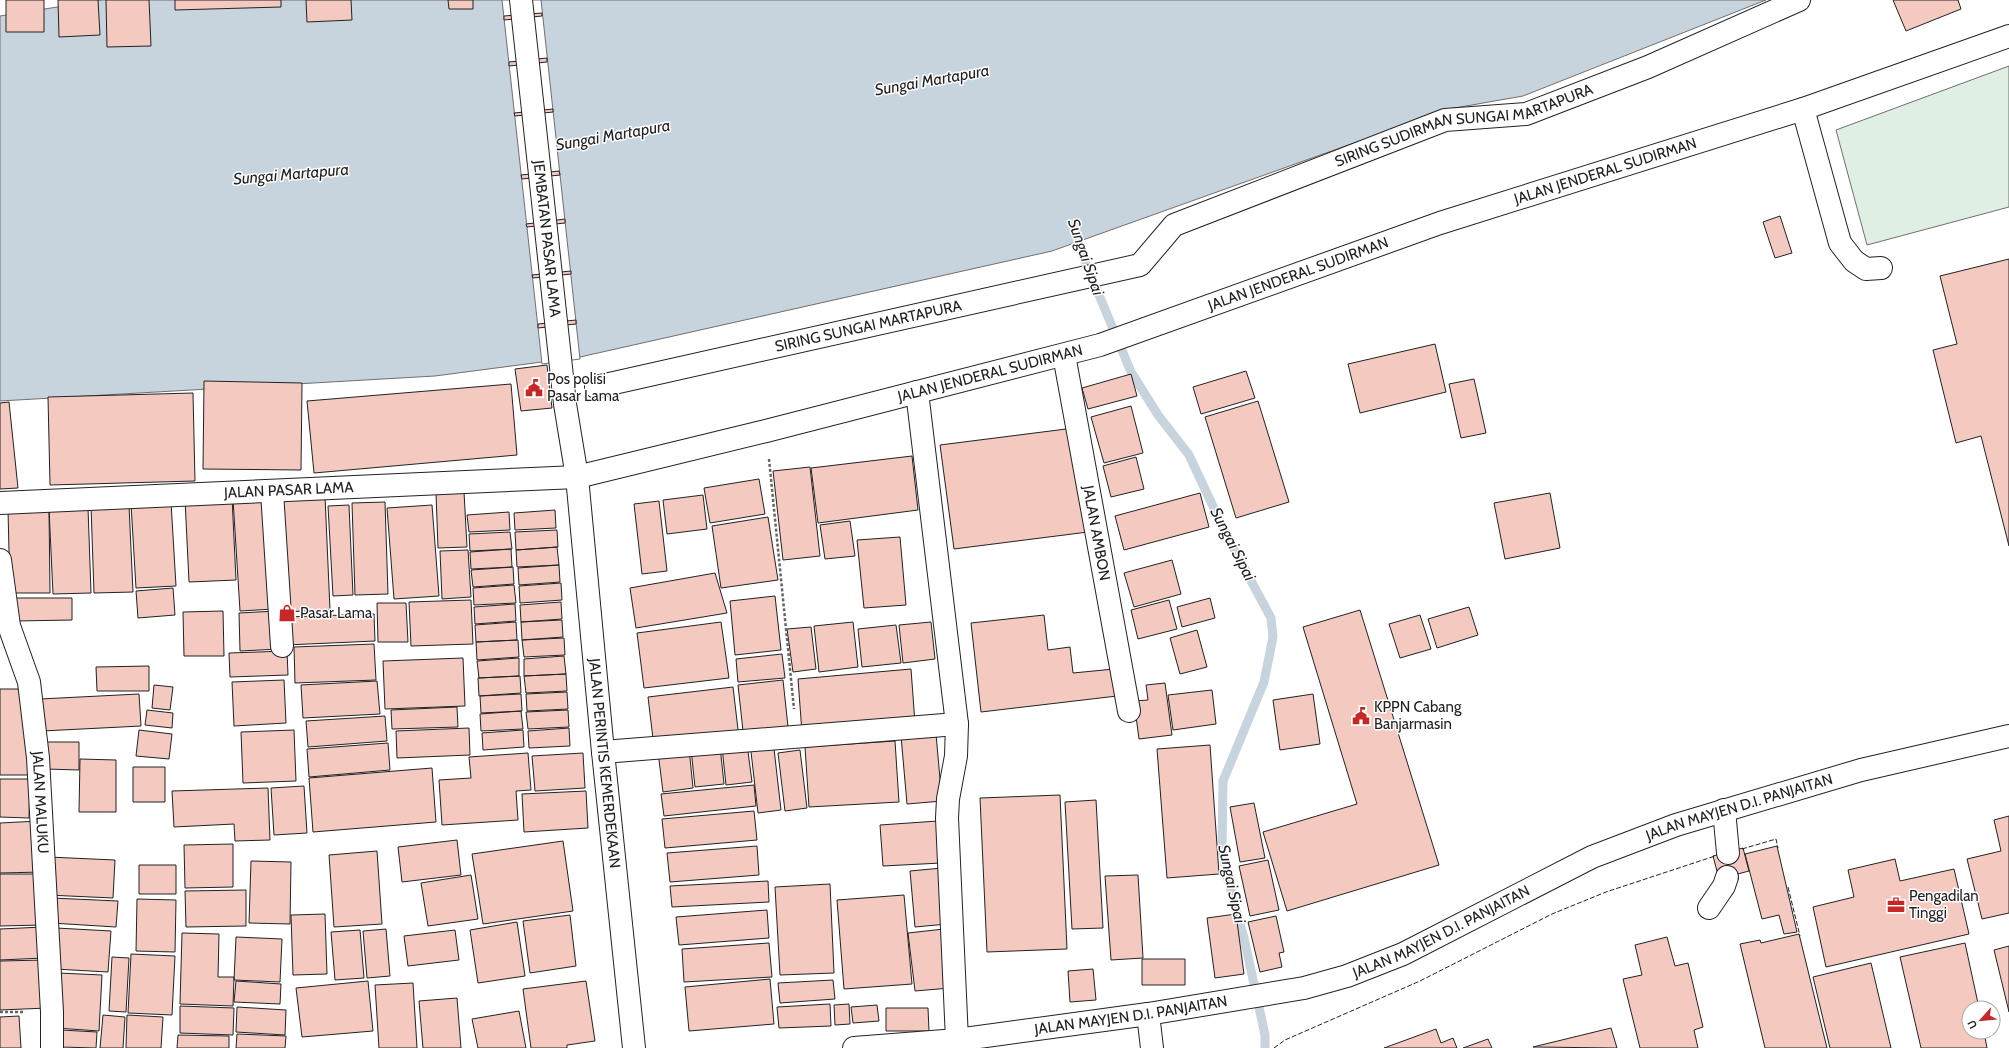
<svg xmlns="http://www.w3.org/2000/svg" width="2009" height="1048" font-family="Cabin,sans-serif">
	<rect width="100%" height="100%" fill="#fff"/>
	<path fill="#e0efe3" stroke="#6f6f6f" d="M2009,66V207L1867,245L1836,130Z"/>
	<path fill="#c7d3dd" stroke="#6f6f6f" d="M102,0H1766L1523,96L1449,109L1052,251L580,357L435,376L0,401V16Z"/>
	<path fill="#fff" stroke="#6f6f6f" d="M502,0H541L580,359L542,364Z"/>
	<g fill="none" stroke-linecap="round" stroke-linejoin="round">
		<path stroke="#c7d3dd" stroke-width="9" d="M1074,231L1077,242L1131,372L1158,415L1189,455L1226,534L1271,618L1273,637L1264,682L1223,781L1222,849L1227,876L1244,938L1265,1035V1048"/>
	</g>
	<path fill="#f3c9c0" stroke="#222" d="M6,0H44V32H6Z
		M58,0H98L100,35L59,37Z
		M106,0H149L151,46L107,47Z
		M175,0H281V7L175,10Z
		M306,0H351L352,20L307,22Z
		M448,0H473V9H449Z
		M1893,0H1958L1961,9L1906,31Z
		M542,13V16L504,20V16Z
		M547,58V62L509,66V62Z
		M553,109V112L515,116L514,113Z
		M559,171L560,175L522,179L521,175Z
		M1780,216L1792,253L1775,258L1763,222Z
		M565,219V223L527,227L526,224Z
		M2009,259V546L1981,436L1956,443L1933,350L1957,344L1940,276Z
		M571,271V274L533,278L532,275Z
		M576,320V324L538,328V324Z
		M1435,344L1446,392L1360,413L1348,364Z
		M547,365L552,408L521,411L515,369Z
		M1246,371L1255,398L1201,414L1193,387Z
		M1131,374L1137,396L1088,409L1082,388Z
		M1474,379L1486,433L1461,438L1449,384Z
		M204,381L302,383L301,470L203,469Z
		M511,384L517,455L314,473L307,401Z
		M193,393L195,481L50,485L48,397Z
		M1258,401L1289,502L1236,518L1205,417Z
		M9,402L18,488L0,489V403Z
		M1131,406L1143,453L1104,463L1091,417Z
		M1074,428L1088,532L954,549L940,445Z
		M912,456L918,510L818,523L811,468Z
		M1136,457L1144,489L1111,497L1103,466Z
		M810,467L820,556L783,560L773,471Z
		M759,479L765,514L710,523L704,488Z
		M464,492L467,547L438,548L436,493Z
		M1200,493L1209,527L1124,550L1115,516Z
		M1550,493L1560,548L1505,559L1494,503Z
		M703,495L707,529L667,534L663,500Z
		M325,496L330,610L281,612L276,498Z
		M232,497L236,580L189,582L185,499Z
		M268,497L274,609L240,611L233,499Z
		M659,501L667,571L642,574L634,504Z
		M171,502L176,586L136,588L131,504Z
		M385,502L388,594L355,595L352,503Z
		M129,505L133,592L94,593L91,506Z
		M349,505L353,595L333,596L328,506Z
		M432,505L439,596L394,599L387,508Z
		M88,508L91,593L53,594L49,509Z
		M8,510H49L50,593H10Z
		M555,510L556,528L515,530L514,513Z
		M509,512L510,530L469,532L467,515Z
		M768,517L778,580L721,588L712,526Z
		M850,521L855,556L825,559L820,525Z
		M557,530L558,547L516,550L515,532Z
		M510,532L512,549L470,551L469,534Z
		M900,537L906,605L864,608L857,540Z
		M557,547L559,565L517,567L516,550Z
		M511,549L512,567L471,569L470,552Z
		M468,550L471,597L442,599L440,551Z
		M1172,560L1181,594L1134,607L1124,573Z
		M559,565L560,582L519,585L518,568Z
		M513,567L514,584L473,587L471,570Z
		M715,573L727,613L636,628L630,588Z
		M561,583L562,600L520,603L519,586Z
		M514,585L516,603L474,605L473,588Z
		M173,588L175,615L138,618L136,591Z
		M775,596L781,650L735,655L730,601Z
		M16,598H72V620L16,621Z
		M1210,598L1215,618L1182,627L1177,607Z
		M471,600L473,644L411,646L409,602Z
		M1169,600L1177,629L1138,639L1131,610Z
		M561,602L562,619L521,622L520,605Z
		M377,603H406L408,642H378Z
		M515,604L516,621L475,624L474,607Z
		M1469,607L1478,635L1437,648L1428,619Z
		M1360,610L1439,865L1287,911L1263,832L1357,804L1303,627Z
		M223,611L224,656H184L183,612Z
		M277,611L279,649L240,651L239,613Z
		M374,614L375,641L286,645L285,617Z
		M1044,615L1048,650L1070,647L1073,673L1114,669L1117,696L981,712L971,623Z
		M1420,615L1431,649L1400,658L1389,624Z
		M562,620L563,637L522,640L521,622Z
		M516,622L517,640L476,642L475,625Z
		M721,622L729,678L644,688L637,633Z
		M853,622L858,667L819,672L814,626Z
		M931,622L935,659L903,663L899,625Z
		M896,625L901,663L862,667L858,629Z
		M811,627L816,669L793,672L787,629Z
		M1197,630L1207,667L1180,674L1170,638Z
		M564,638L565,655L524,657L522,640Z
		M518,640L519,657L477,660L476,642Z
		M374,644L376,680L295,683L294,647Z
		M287,651L288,675L230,677L229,653Z
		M782,654L785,678L738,682L736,659Z
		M564,656L566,674L524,676V659Z
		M463,658L465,706L385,709L383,661Z
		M519,658V676L479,678L477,661Z
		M149,666V691H97L96,667Z
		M911,669L915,723L802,733L798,679Z
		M566,674L567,691L526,693L524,676Z
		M520,676L521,693L479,696L478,678Z
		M284,680L286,723L234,726L232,682Z
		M783,680L789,736L744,740L738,685Z
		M377,681L380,714L303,718L301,685Z
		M1165,683L1172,735L1139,739L1134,701L1148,700L1146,685Z
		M154,685L173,687L170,710L152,708Z
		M733,687L739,738L654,747L648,697Z
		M0,689H28L30,775H0Z
		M1212,690L1216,724L1173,730L1168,695Z
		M567,692L568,709L527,711L526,694Z
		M139,694L141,726L42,731L40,699Z
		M521,694L522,711L481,713L480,696Z
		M1313,694L1320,744L1280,750L1273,700Z
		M457,707L458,727L392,729L391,710Z
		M147,710L173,713L172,728L145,725Z
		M568,710L569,727L528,729L526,712Z
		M521,711L523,729L481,731L480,714Z
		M385,716L387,741L308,747L306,721Z
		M469,728L470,755L397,758L396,731Z
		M569,728L570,746L529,748L528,731Z
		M139,730L172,734L169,759L136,756Z
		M294,730L296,781L243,783L241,732Z
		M523,730L524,747L483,750L482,733Z
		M936,734L942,801L907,804L901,736Z
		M773,740L781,810L758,813L750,743Z
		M895,741L899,802L809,807L805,747Z
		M47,742H79V770L46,769Z
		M388,743L390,770L309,777L307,749Z
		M747,744L752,782L726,785L722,747Z
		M1210,745L1219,874L1167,878L1157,749Z
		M720,746L724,784L695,787L691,749Z
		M689,748L693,788L663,792L658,752Z
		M800,750L807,808L785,811L778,753Z
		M528,753L531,790L516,791L518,820L442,825L439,780L471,778L469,757Z
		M583,753L585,788L535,791L532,756Z
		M80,759L116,760V812H79Z
		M133,767H165V802H133Z
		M432,768L436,822L313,832L309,778Z
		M0,779H30L29,818L0,817Z
		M754,785L756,806L664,816L661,794Z
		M304,786L307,833L274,835L271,788Z
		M268,788L270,840L235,841L234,824L174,827L172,791Z
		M586,791L588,828L524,832L522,794Z
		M1060,795L1067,949L987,952L980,798Z
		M1096,800L1103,928L1072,929L1065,802Z
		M1254,803L1265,858L1240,862L1230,807Z
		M754,811L757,840L665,848L662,819Z
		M2009,816V913L1982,919L1967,859L2001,851L1994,820Z
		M40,821L42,872L0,873V823Z
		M938,821L941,863L883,866L880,825Z
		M457,840L461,875L402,882L398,847Z
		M563,841L573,911L483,924L472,854Z
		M233,844V887L185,888L184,845Z
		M757,846L759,875L670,882L667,853Z
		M1777,846L1797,932L1784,934L1779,915L1762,919L1745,854Z
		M1743,848L1749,871L1719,879L1713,856Z
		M377,851L382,924L334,927L329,855Z
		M48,857L115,860L113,898L47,895Z
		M1895,859L1900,881L1954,869L1969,934L1826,967L1813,907L1854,897L1848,870Z
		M1268,860L1279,910L1250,916L1239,866Z
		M251,861L291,862L290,924L249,923Z
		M139,865H176V894H139Z
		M942,868L947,924L915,927L910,871Z
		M0,874H41L42,925L0,926Z
		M471,875L478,919L428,926L421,883Z
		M1138,875L1143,958L1111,960L1105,876Z
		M768,881L769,902L672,907L670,886Z
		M830,884L834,973L780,975L775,887Z
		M246,890V926L186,927L185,891Z
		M904,895L912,984L844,989L837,900Z
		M52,898L118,901L116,927L51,923Z
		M137,899L176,900L175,952L136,951Z
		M767,910L769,938L679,945L676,917Z
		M325,914L327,974L293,975L291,915Z
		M1236,914L1244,974L1215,978L1207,918Z
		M570,915L576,966L530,973L523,921Z
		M1276,916L1284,952L1279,953L1282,967L1260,972L1248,922Z
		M517,922L525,976L478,983L470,930Z
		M43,927L44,958L0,960V929Z
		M56,928L111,931L108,972L55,969Z
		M386,929L390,976L367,978L363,931Z
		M944,929L950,988L915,991L908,933Z
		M360,930L364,978L335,980L331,932Z
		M455,930L459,960L408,966L404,936Z
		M182,933L219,934L218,977H234L233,1006L180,1004Z
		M1799,934L1827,1048H1765L1740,944L1760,940L1761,943Z
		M236,937L282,939L280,982L234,980Z
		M1667,937L1675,966L1688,963L1703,1027L1694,1030L1698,1048H1640L1623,979L1642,975L1635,945Z
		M769,943L772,977L684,982L682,949Z
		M1965,943L1979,1008H1969V1032H1984L1987,1048H1921L1900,957Z
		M2009,946V1012L1994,950Z
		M131,954L175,956L172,1015L128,1013Z
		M112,957L129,958L126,1012L109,1011Z
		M1142,959H1185V985H1142Z
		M45,960L48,1008L0,1010V961Z
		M1871,963L1891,1048H1830L1813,977Z
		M1093,969L1096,1000L1070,1002L1068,971Z
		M58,973L102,975L99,1031L56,1028Z
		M770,979L774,1024L689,1031L685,987Z
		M833,980L835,999L780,1003L778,983Z
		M236,981L281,984L280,1004L234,1002Z
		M368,981L373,1031L302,1037L296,988Z
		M586,981L595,1041L567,1045V1048H531L523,989Z
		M413,983L417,1048H379L375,985Z
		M457,998L461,1048H423L419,1001Z
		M830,1004L831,1026L779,1028L777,1007Z
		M849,1004L850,1024L835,1025L834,1005Z
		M877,1005L879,1021L853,1023L851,1007Z
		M180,1006L234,1008L233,1035L180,1033Z
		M237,1007L286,1010L285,1035L236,1032Z
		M886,1008H928L929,1031H886Z
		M519,1011L526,1048H478L472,1019Z
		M103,1015L125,1017L123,1048H100Z
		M127,1015L163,1017L161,1048H126Z
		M19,1016L21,1048H0V1017Z
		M1611,1028L1617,1048L1533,1047Z
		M1436,1029L1441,1043L1453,1038L1457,1048H1384Z
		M61,1030L97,1032L96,1048L60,1047Z
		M237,1034L286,1036L285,1048H236Z
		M178,1035L229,1036V1048H177Z
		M1488,1039L1492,1048H1463Z"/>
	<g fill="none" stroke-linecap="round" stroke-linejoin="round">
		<g stroke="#222" stroke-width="24">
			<g id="minor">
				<path d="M1803,109L1840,243L1854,261L1866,269L1881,268"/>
				<path id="s1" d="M1064,355L1129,711"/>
				<path id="s2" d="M596,387L1140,265L1174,225L1445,120L1526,114L1648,67L1799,0"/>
				<path d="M917,392L957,724L956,756L948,799L947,818L957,1040"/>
				<path d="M272,492L282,646"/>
				<path id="s3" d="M0,503L577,477"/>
				<path id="s4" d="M0,560L9,626L29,682L38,758L52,1012V1048"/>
				<path d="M603,752L957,724"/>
				<path d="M1724,810L1728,853"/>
				<path d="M1709,908L1724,886L1727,877"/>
				<path d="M1148,1014L1152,1048"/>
			</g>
		</g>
		<g stroke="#222" stroke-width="24">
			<g id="major">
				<path id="s5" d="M521,0L565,404L577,477L603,752L634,1048"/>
				<path id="s6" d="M577,477L766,431L1100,345L1440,223L1803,109L2009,36"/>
				<path id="s7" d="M854,1048L957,1040L1148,1014L1304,988L1347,976L1403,954L1592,857L1676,825L1861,770L2009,736"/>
			</g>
		</g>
		<path stroke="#646464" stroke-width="2.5" stroke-dasharray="3 2" stroke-linecap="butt" d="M769,459L794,709
			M0,1012H25"/>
		<use href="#minor" stroke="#fff" stroke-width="22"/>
		<use href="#major" stroke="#fff" stroke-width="22"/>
		<path stroke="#222" stroke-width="1" stroke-dasharray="5 2" stroke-linecap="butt" d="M1742,849L1776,839L1778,848
			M1788,887L1800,936
			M1274,1048L1285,1040L1420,981L1552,914L1606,892L1715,856"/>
	</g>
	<defs>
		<g id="civic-bare" transform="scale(1.38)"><path d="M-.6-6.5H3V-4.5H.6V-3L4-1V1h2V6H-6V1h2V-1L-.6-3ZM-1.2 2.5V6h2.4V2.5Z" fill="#c62828" stroke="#fff" stroke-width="2.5" paint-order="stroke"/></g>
		<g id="shop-bare" transform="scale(1.38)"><path d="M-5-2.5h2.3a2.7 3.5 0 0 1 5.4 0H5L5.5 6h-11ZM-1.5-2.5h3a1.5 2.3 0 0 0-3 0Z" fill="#c62828" stroke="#fff" stroke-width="2.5" paint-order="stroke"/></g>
		<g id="office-bare" transform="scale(1.38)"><path d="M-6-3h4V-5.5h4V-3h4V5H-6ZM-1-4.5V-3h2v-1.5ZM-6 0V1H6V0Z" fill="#c62828" stroke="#fff" stroke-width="2.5" paint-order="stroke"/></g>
	</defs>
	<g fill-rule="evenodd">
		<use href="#civic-bare" x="534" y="388"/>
		<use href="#shop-bare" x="287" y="613"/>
		<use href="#civic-bare" x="1361" y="716"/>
		<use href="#office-bare" x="1896" y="905"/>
	</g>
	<g text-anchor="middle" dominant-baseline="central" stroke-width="3" stroke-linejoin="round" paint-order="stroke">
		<g font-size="15" fill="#222" stroke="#fff">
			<text stroke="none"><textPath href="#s2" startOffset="918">SIRING SUDIRMAN SUNGAI MARTAPURA</textPath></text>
			<text stroke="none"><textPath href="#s6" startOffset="1074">JALAN JENDERAL SUDIRMAN</textPath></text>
			<text stroke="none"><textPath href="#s5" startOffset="240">JEMBATAN PASAR LAMA</textPath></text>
			<text stroke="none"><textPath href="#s6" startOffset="750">JALAN JENDERAL SUDIRMAN</textPath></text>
			<text stroke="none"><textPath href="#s2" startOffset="279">SIRING SUNGAI MARTAPURA</textPath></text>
			<text stroke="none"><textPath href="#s6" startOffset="426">JALAN JENDERAL SUDIRMAN</textPath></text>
			<text stroke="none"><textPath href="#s3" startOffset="289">JALAN PASAR LAMA</textPath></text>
			<text stroke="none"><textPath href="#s1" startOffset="181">JALAN AMBON</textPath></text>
			<text stroke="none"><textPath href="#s5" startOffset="768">JALAN PERINTIS KEMERDEKAAN</textPath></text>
			<text stroke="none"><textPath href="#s4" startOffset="247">JALAN MALUKU</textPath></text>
			<text stroke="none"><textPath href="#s7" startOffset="927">JALAN MAYJEN D.I. PANJAITAN</textPath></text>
			<text stroke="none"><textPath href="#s7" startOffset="603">JALAN MAYJEN D.I. PANJAITAN</textPath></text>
			<text stroke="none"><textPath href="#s7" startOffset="279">JALAN MAYJEN D.I. PANJAITAN</textPath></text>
		</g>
		<g font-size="15" fill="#222" stroke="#fff" text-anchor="start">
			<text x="547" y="379">Pos polisi<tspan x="547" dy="17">Pasar Lama</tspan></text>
			<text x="300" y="613">Pasar Lama</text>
			<text x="1374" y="707">KPPN Cabang<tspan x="1374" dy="17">Banjarmasin</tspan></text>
			<text x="1909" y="896">Pengadilan<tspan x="1909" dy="17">Tinggi</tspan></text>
		</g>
		<g font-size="16" font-style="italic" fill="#222" stroke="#fff">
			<text transform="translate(932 80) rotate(-10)">Sungai Martapura</text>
			<text transform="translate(613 135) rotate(-10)">Sungai Martapura</text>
			<text transform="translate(291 174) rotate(-5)">Sungai Martapura</text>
			<text transform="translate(1086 257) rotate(71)">Sungai Sipai</text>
			<text transform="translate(1233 544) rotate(63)">Sungai Sipai</text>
			<text transform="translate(1232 884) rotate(78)">Sungai Sipai</text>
		</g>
	</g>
	<g transform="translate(1981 1020) rotate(243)"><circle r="19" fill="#ffffff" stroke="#a7a7a7"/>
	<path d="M0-3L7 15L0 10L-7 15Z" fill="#c62828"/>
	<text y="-6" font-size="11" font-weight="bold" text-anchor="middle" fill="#222222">U</text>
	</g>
</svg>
